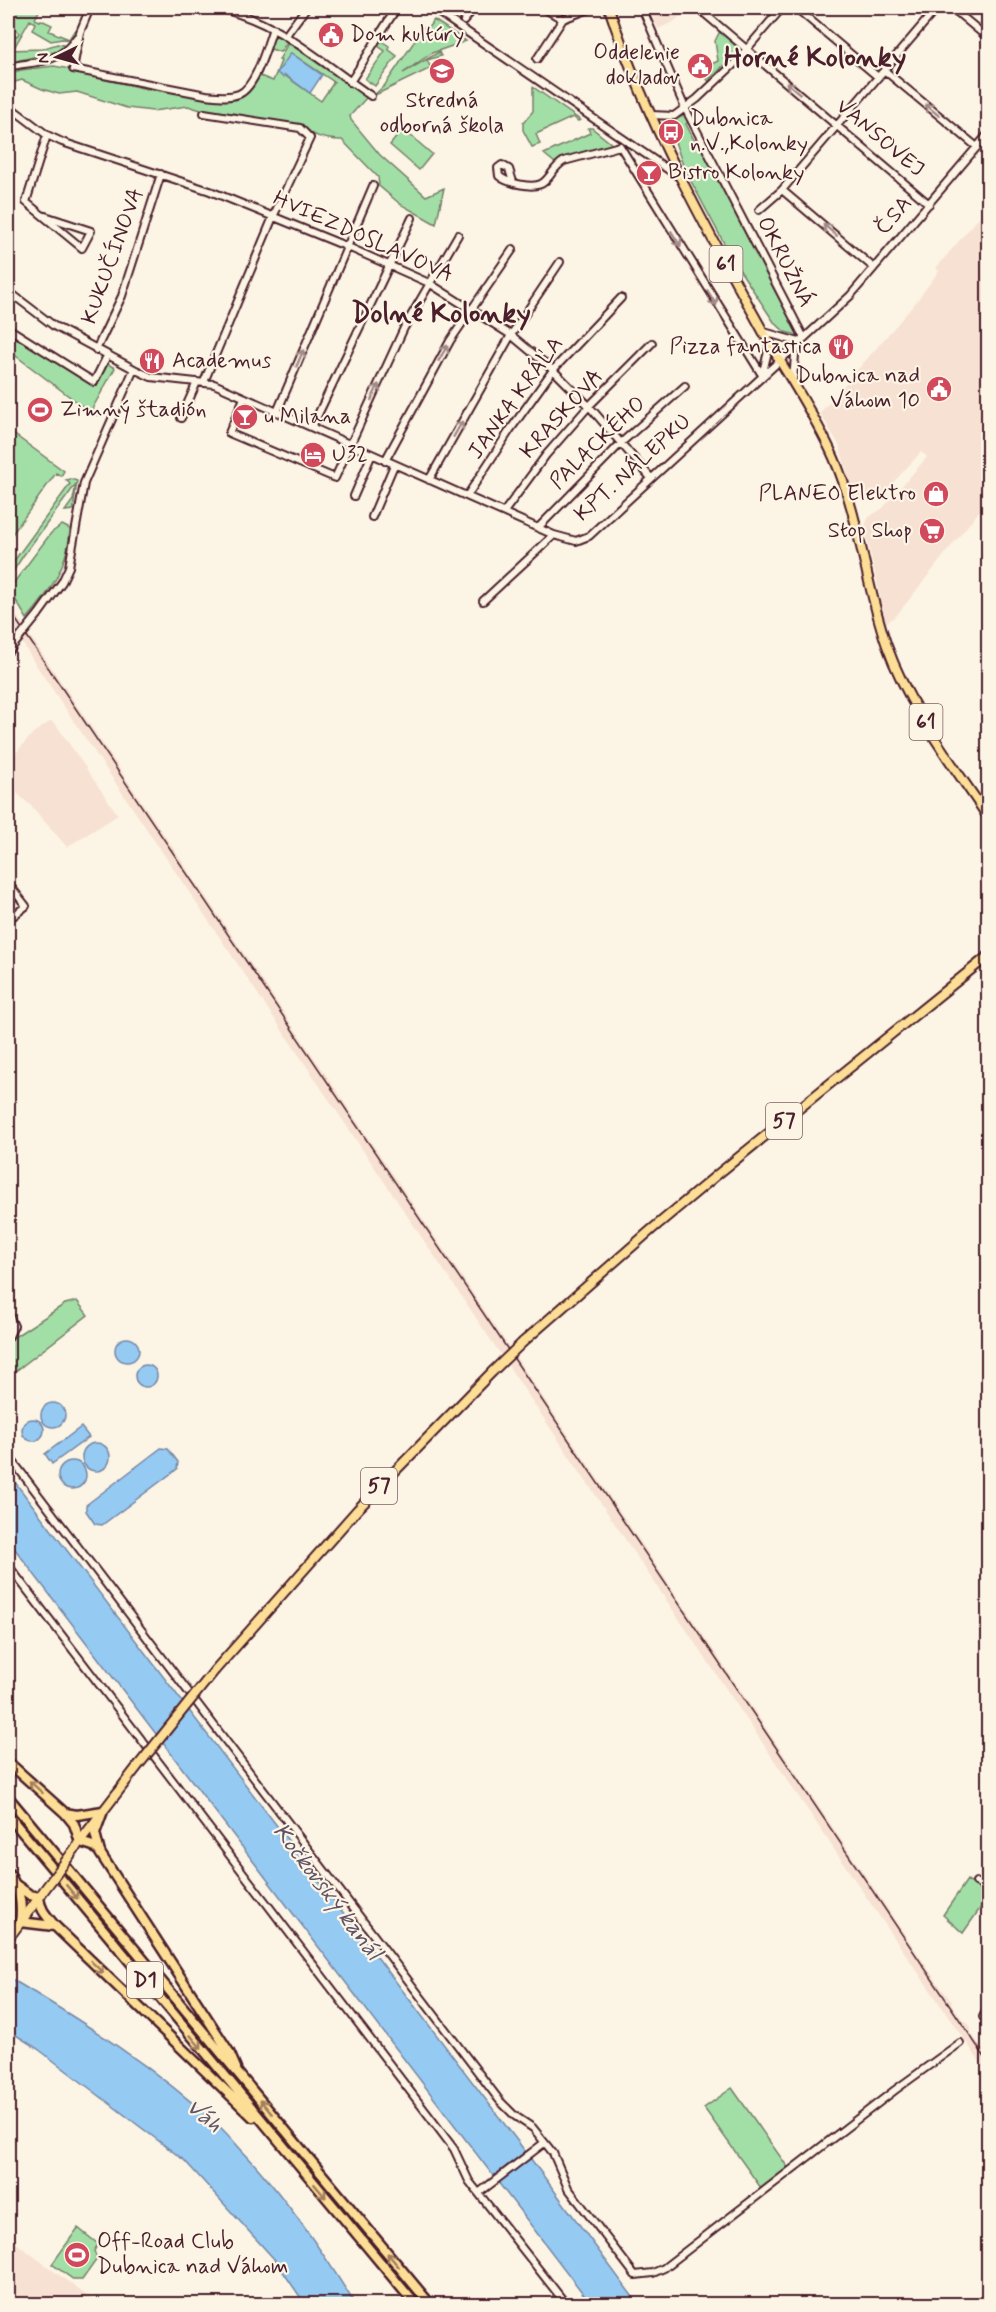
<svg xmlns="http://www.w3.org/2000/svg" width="996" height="2312" font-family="Mynerve,sans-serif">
	<rect width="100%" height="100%" fill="#fcf5e5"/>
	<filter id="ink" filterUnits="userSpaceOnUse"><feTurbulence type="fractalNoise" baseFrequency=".0167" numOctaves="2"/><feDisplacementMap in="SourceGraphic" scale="12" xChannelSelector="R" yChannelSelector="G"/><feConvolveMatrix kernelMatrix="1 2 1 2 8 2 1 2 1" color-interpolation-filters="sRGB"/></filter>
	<g filter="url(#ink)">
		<path fill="#f7e1d2" d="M661,8H688L675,21L658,29L653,17Z
			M988,207V500L896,616L886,623L865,529L866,523L869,517L883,508L927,457L921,452L880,497L872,501H864L853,491L839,445L820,413L912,307L939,271L936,268Z
			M8,603L939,1985L952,2002L951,2003L963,2020L966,2021L971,2027V2033L988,2057V2074L871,1904L34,662L8,619Z
			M51,721L57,726L118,815L67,847L32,807L8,785V762L33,733Z
			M8,2237L98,2304H8Z"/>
		<path fill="#a2dfa6" stroke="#767f68" stroke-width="1.5" fill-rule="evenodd" d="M8,8L47,9L44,11L40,9L35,19L40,21L41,20L52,25L49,31L69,39L74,31L78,29L72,40L62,39L51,41L32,30L35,23L30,20L15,46H8V34L17,36L19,33L16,29L8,33Z
			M434,20L466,41L432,53L403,73L439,52L441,56L427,60L431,68L373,96L385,85L424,27L427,29Z
			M721,29L741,47L742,51L735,59L734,55H732L716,74L710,78V83L707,79L710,68L705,70L703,68L718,61L715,41Z
			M275,32L288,41L280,52L271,49L260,76L273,81L281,61L279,60L288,43L367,97L350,116L351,120L380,155L426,196L444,188L436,224L400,204L379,186L378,177L342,140C326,140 311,136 301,125L266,122L204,111L188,106L153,111L127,108L77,92L59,94L42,89L22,80L15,82L8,96V77L11,73L21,70L54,66L70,69V72L147,89L214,98L243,93ZM291,53L334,82L321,101L284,75Z
			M380,40L389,46L388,49L397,56L375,86L365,79L385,51L378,46V41Z
			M57,44L63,45V50L8,63L9,50L42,49Z
			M533,87L580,120L578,121L573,117L536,134L540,144L532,147L523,130V123L533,111Z
			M684,116L690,121L686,124L697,146L702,144L799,334L797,335L785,332L774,322L733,260L684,168L675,142L671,120Z
			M588,128H592L613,145L555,163L544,154L590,133Z
			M403,129L432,154L419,170L390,145Z
			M8,331L91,384L106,363L115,368L92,409L99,415H94L8,350Z
			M8,430L64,471L61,476L56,473L8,540Z
			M71,479L77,481L73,510L65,511L73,500L76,484L23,556L12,573L8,571V564L11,565L70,484L66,480Z
			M62,525L70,529C68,566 50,592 27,619L9,589L51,533Z
			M77,1301L88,1315L8,1377V1341L65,1304Z
			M967,1880L988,1891V1897L963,1933L943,1915Z
			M732,2088L789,2169L761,2188L704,2108Z
			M78,2228L98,2244L94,2251L97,2259L82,2280H74L52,2264Z"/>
		<path fill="#95caf3" stroke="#7786a3" stroke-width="1.5" d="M291,53L322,75L310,93L285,75L283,77L277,73Z
			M115 1350a12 12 0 1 1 24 0a12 12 0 1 1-24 0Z
			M135 1376a11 11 0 1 1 22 0a11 11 0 1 1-22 0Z
			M41 1415a12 12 0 1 1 24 0a12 12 0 1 1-24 0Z
			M22 1430a11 11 0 1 1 22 0a11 11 0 1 1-22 0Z
			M81,1427L89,1437L52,1464L45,1454Z
			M82 1457a14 14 0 1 1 28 0a14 14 0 1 1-28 0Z
			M161,1448L168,1449L178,1462L177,1469L102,1525L95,1524L86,1511V1505Z
			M58 1475a14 14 0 1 1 28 0a14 14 0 1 1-28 0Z
			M8,1473L525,2151L638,2304H591L8,1540Z
			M8,1977C81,2020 157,2069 220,2127C230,2136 238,2147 248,2157C289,2202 323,2252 355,2304H305L275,2260L185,2161L38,2049L8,2030Z"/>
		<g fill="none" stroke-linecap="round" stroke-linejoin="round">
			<g stroke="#4a1f2b" stroke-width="10">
				<path id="minor" d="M90,8L80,32L73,69L206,95C217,96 229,98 239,94C256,87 267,45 273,28
					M217,8C277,20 321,62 371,96
					M432,8L679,177
					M543,8L563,19L592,8
					M642,8L685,108L804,338
					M698,8L929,204
					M796,8L878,77
					M952,8L988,38
					M464,21L474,8
					M286,35L306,8
					M537,59L563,19
					M8,69L12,66C40,61 60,63 77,37
					M884,70L977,147
					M350,82C367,57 380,32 397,8
					M10,107L47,135L62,142L210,191L348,247L429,283L511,335L553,370L589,406L651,478
					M651,115L674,116L697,99L733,65L782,8
					M620,146L762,375
					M513,182L509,169L502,165L498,168L499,176C507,183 535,190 544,182C552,175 554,167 564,161L620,146
					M782,190L874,268
					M759,210L782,190L937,8
					M42,215L91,231L82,248L26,202L47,135
					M8,291L54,326L134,369L84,483L69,567L62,582L38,615
					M8,328L94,382L107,356
					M764,332L799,342
					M96,350L122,296L161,174
					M134,369L151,377L214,384L554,535L576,541L589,536L850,296L988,134
					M763,372L770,343
					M204,382L273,217L310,138L300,128L204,113
					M793,382L795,355L799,342
					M244,398L229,433L335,478L404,328L458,235
					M277,412L373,186
					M181,418L197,382
					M312,427L412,218
					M385,461L450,341L513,249
					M429,480L511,335L560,262
					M354,496L372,454
					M467,496L510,430L553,370L621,298
					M504,512L546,455L589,406L652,343
					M372,517L394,465
					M538,528L622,442L685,386
					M483,601L554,535
					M8,883L26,906L8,920
					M8,1313L14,1326L8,1338
					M8,1455L500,2101L515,2116L533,2128L553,2153L568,2188L635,2275L653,2273L664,2268L895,2090L960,2043
					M8,1565L426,2112L454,2149L469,2181L566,2304
					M976,1882L988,1889
					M983,2017L988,2008
					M480,2192L544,2143"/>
			</g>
			<g stroke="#4a1f2b" stroke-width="12">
				<path id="major" d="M609,8C647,123 706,229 765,335C788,376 815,415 834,458C860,518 865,584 887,646C909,708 952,763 988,817
					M523,1342L651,1230L718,1174L988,956
					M215,1670L358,1509L493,1371
					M77,1845L137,1767
					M8,1939L41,1895"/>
			</g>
			<g stroke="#4a1f2b" stroke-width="13">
				<path id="highway" d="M8,1762L65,1813L74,1824L80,1842L93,1846L100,1852
					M8,1797L430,2304
					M103,1811L95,1833L100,1853L229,2052L236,2068
					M65,1813L77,1815L103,1811
					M8,1815L415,2304
					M8,1872C19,1890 23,1901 20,1922L54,1926
					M16,1885L30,1895L39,1897C40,1910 47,1916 55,1926L253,2117"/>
			</g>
			<use href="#minor" stroke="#fcf5e5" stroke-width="6"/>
			<use href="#major" stroke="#fcde96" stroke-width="8"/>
			<use href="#highway" stroke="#fcde96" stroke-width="8"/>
			<path stroke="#4a1f2b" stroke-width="1.5" d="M8,608L988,2062"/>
			<g stroke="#4a1f2b" stroke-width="10" stroke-linecap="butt">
				<path id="minor-bridge" d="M8,652L38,615"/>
			</g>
			<g stroke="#4a1f2b" stroke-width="12" stroke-linecap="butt">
				<path id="major-bridge" d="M493,1371L523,1342
					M137,1767L215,1670
					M42,1893L77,1846"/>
			</g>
			<use href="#minor-bridge" stroke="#fcf5e5" stroke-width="6"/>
			<use href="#major-bridge" stroke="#fcde96" stroke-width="8"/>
		</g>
		<defs><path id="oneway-shaft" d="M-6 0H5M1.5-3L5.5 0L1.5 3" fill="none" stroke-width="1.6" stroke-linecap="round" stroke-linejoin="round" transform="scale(1.5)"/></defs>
		<g stroke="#a38a88">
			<use href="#oneway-shaft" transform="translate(793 88) rotate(-140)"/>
			<use href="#oneway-shaft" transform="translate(932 110) rotate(-140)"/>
			<use href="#oneway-shaft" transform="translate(830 230) rotate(-140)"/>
			<use href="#oneway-shaft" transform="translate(676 239) rotate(58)"/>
			<use href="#oneway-shaft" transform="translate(712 298) rotate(59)"/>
			<use href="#oneway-shaft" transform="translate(443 353) rotate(-60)"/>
			<use href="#oneway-shaft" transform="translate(300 358) rotate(-67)"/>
			<use href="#oneway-shaft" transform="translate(375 392) rotate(-65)"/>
			<use href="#oneway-shaft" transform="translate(458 429) rotate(-60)"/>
		</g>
		<g stroke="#a37e60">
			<use href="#oneway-shaft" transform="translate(36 1787) rotate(-138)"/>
			<use href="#oneway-shaft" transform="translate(72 1892) rotate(50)"/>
			<use href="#oneway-shaft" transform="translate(97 1967) rotate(44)"/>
			<use href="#oneway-shaft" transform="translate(196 2042) rotate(50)"/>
			<use href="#oneway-shaft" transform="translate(266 2107) rotate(-130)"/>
			<use href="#oneway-shaft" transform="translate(320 2191) rotate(50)"/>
			<use href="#oneway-shaft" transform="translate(393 2260) rotate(-130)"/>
		</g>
	</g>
	<defs>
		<g id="civic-disc" transform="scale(1.35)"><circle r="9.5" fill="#d1495b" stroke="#fcf5e5"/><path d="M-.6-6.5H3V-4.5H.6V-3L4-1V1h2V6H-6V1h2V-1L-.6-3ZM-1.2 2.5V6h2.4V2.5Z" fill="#fff"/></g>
		<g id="school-disc" transform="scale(1.35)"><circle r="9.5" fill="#d1495b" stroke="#fcf5e5"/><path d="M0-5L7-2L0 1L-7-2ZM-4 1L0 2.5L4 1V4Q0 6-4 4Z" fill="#fff"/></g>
		<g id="bus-disc" transform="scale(1.35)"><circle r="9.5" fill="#d1495b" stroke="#fcf5e5"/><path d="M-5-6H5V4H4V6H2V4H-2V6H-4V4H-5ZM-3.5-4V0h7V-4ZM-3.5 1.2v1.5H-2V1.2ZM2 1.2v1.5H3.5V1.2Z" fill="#fff"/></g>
		<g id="bar-disc" transform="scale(1.35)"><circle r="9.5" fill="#d1495b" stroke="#fcf5e5"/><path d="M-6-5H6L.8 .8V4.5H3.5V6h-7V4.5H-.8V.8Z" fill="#fff"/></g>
		<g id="restaurant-disc" transform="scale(1.35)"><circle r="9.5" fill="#d1495b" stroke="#fcf5e5"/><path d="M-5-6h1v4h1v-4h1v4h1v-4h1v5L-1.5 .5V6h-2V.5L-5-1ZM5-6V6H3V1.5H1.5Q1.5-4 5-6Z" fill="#fff"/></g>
		<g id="stadium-disc" transform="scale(1.35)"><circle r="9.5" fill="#d1495b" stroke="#fcf5e5"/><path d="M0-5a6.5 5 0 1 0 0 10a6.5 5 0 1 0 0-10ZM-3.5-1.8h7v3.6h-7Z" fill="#fff"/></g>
		<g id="hotel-disc" transform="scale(1.35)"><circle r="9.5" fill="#d1495b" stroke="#fcf5e5"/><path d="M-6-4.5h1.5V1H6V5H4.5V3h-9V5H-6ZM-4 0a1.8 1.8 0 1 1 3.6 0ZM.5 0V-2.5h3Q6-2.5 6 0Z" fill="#fff"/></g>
		<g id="shop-disc" transform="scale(1.35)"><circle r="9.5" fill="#d1495b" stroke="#fcf5e5"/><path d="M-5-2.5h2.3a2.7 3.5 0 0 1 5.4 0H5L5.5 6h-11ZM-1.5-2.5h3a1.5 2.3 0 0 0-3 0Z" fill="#fff"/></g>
		<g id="supermarket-disc" transform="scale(1.35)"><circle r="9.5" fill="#d1495b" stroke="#fcf5e5"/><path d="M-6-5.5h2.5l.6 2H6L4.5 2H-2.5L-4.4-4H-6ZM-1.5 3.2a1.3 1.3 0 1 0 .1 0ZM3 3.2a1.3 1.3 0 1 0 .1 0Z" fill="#fff"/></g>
	</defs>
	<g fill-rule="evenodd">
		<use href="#civic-disc" x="331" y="35"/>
		<use href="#civic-disc" x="700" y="66"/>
		<use href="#school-disc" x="442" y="71"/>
		<use href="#bus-disc" x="671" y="132"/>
		<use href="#bar-disc" x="649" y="173"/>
		<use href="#restaurant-disc" x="841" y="347"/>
		<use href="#restaurant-disc" x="152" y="361"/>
		<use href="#civic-disc" x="939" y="389"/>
		<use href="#stadium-disc" x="40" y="410"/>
		<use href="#bar-disc" x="245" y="417"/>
		<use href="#hotel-disc" x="313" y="455"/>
		<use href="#shop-disc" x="936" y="494"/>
		<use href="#supermarket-disc" x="932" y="531"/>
		<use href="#stadium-disc" x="77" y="2255"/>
	</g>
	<g text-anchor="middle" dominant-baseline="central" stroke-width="4.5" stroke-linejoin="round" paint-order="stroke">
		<g fill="#fcf5e5" stroke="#7f5f63" stroke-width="1.5">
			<rect x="709.5" y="246" width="33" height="36" rx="4.5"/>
			<rect x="909.5" y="704" width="33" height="36" rx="4.5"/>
			<rect x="766" y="1103" width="36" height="36" rx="4.5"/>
			<rect x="361" y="1468" width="36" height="36" rx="4.5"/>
			<rect x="127" y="1962" width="36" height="36" rx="4.5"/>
		</g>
		<g font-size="21" font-weight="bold" fill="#4a1f2b">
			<text x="726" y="264">61</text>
			<text x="926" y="722">61</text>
			<text x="784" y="1121">57</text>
			<text x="379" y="1486">57</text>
			<text x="145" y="1980">D1</text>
		</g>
		<g font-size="22" fill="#4a1f2b" stroke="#fcf5e5" text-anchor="start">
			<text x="350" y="35">Dom kultúry</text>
			<text x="680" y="53" text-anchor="end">Oddelenie<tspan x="680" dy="25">dokladov</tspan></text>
			<text x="442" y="101" text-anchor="middle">Stredná<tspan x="442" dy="25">odborná škola</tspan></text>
			<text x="690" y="119">Dubnica<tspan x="690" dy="25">n.V.,Kolonky</tspan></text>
			<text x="668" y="173">Bistro Kolonky</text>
			<text x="822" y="347" text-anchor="end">Pizza fantastica</text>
			<text x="172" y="361">Academus</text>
			<text x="920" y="376" text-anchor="end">Dubnica nad<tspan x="920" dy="25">Váhom 10</tspan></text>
			<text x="60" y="410">Zimný štadión</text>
			<text x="264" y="417">u Milana</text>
			<text x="332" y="455">U32</text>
			<text x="916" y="494" text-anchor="end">PLANEO Elektro</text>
			<text x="912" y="531" text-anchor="end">Stop Shop</text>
			<text x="97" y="2242">Off-Road Club<tspan x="97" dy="25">Dubnica nad Váhom</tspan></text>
		</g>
		<g font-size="22" fill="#4a1f2b" stroke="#fcf5e5">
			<text transform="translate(880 138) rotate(40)">VANSOVEJ</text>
			<text transform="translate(894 216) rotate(-50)">ČSA</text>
			<text transform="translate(363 237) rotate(24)">HVIEZDOSLAVOVA</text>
			<text transform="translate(113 256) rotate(-70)">KUKUČÍNOVA</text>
			<text transform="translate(785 262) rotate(63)">OKRUŽNÁ</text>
			<text transform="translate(516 398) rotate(-54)">JANKA KRÁĽA</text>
			<text transform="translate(562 414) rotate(-48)">KRASKOVA</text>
			<text transform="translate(598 443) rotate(-44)">PALACKÉHO</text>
			<text transform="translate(633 468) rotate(-42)">KPT. NÁLEPKU</text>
		</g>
		<g font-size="24" font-style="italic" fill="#605267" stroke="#fcf5e5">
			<text transform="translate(327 1892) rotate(53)">Kočkovský kanál</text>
			<text transform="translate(204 2116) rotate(41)">Váh</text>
		</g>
		<g font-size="28" font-weight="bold" fill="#4a1f2b" stroke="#fcf5e5">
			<text x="815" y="58">Horné Kolonky</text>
			<text x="441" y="314">Dolné Kolonky</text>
		</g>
	</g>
	<rect width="996" height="2312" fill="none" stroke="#fcf5e5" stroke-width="30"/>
	<rect x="15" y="15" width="966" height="2282" fill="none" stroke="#4a1f2b" stroke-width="2" filter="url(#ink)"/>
	<g transform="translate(57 57) rotate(265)" stroke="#fcf5e5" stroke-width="4.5" paint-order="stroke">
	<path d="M0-4.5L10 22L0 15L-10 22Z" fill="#4a1f2b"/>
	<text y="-9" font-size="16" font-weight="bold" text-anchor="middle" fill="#4a1f2b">N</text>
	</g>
</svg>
